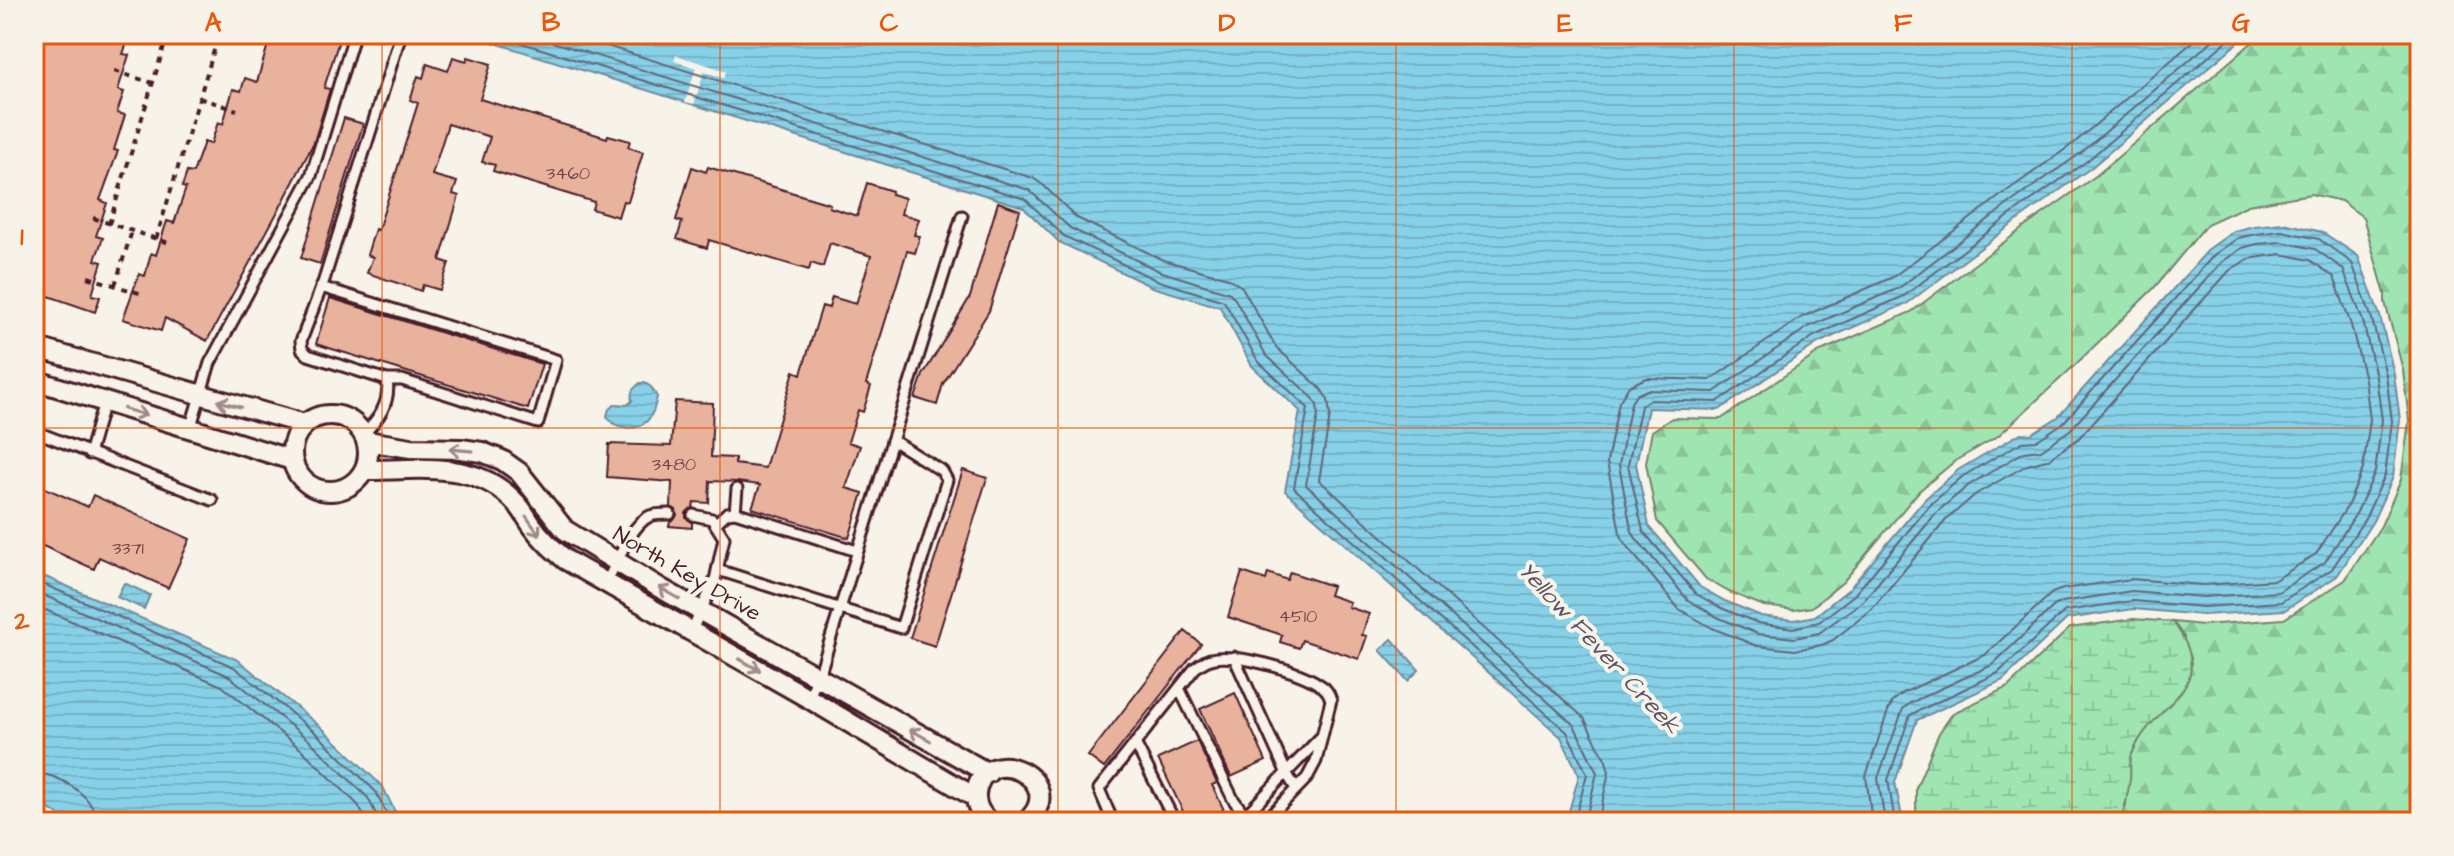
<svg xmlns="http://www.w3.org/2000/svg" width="2454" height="856" font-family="'Architects Daughter',sans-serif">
	<defs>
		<pattern id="forest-firs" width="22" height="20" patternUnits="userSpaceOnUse" patternTransform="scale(2)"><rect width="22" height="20" fill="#9fe5b2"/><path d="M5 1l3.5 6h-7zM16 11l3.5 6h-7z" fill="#8ac499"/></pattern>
		<pattern id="wetland-marsh" width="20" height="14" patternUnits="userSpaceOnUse" patternTransform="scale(2)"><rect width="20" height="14" fill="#9fe5b2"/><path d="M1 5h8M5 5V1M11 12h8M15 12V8" fill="none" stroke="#8ac499"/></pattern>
		<pattern id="water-rules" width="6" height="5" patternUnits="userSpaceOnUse" patternTransform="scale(2)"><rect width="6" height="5" fill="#87d1e8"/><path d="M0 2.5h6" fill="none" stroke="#76b3c7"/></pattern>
	</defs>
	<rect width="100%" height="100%" fill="#f7f3e8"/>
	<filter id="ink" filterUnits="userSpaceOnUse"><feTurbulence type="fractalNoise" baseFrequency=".0125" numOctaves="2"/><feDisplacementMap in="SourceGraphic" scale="16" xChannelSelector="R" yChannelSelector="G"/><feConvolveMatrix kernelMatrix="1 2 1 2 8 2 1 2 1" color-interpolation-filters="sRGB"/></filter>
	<g filter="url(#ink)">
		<path fill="url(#forest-firs)" stroke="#74826e" stroke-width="2" d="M2262,34H2420V822H2120L2126,805L2130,758L2142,733L2191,658L2184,641V637L2173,622L2203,625L2284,619L2345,580L2381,526L2401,480L2409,421L2403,370L2385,302V294L2363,217L2341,201L2311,194L2248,205L2207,224L2154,288L2074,366L1998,436L1955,461L1919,491L1843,582L1812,607L1794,610L1764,606L1729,592L1706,579L1657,521L1646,463L1652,431L1672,418L1721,419L1821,351L1911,312L2023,228L2097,175Z"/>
		<path fill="url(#wetland-marsh)" stroke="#74826e" stroke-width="2" d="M2133,619L2173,622C2224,691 2153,700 2132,754C2129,762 2131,771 2130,779C2128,794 2125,808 2120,822H1916V788L1939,733L1953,713L2008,687L2070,628Z"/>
		<path fill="url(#water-rules)" stroke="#6f8a9c" stroke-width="2" d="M466,34H2248L2092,167L2018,220L1908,303L1818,343L1719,410L1648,408L1636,464L1649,526L1700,587L1725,601L1761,616L1794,620L1815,616L1849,589L1925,499L1958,470L2021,433L2031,434L2058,417L2210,248L2234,231L2254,226L2283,223L2322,232L2358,256L2380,316L2394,374L2400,420L2393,477L2373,521L2337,576L2285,610L2203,615L2133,609L2067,619L2003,680L1917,720L1895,782L1903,822H1492L1497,813L1566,822L1579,775L1561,737L1285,491L1300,411L1252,366L1220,307L1152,287L1059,242L1023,207Z
			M640,383H645L651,387L657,397C655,406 653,415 647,421C636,432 614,429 607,416L609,409L616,404L627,405L632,401C630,392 633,389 640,383Z
			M34,572L238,660L322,728L383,787L400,822H72L34,801Z
			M124,583L150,595L144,609L117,597Z
			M1392,639L1419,670L1408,681L1380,650Z"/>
		<path fill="#f7f3e8" d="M676,55L726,71L724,78L704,72L694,104L685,102L696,68L674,61Z"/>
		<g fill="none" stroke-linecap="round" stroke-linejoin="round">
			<path stroke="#626677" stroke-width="2" d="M493,34L1025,199L1064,236L1156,280L1224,301L1258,361L1308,408L1294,488L1567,732L1587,774L1574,822
				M527,34L1029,190L1070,228L1159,271L1230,293L1235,299L1266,355L1313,398L1317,405L1318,415L1306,485L1574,725L1597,773L1585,822
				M568,34L1033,178L1043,185L1077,218L1163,260L1228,278L1242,287L1276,347L1321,389L1328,400L1330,416L1319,480L1584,718L1606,761L1609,772L1598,822
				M34,580L234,667L317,734L376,792L391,822
				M34,591L229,676L310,741L368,798L380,822
				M34,605L222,686L302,750L358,805L367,822
				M34,773C59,774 95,795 96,822
				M1872,822L1866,776L1888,711L1893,701L1903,693L1985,655L2052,593L2063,589L2131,579L2203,585L2275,580L2316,554L2347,507L2363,469L2370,420L2365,379L2351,325L2334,277L2310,260L2281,254L2248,259L2230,270L2078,439L2047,460L2027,465L1976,494L1946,520L1871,610L1833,640L1822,645L1795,650L1757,646L1712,628L1679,609L1625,544L1620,533L1607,462L1619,402L1629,386L1646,378L1710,380L1802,317L1893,277L2000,196L2074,143L2202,34
				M1885,822L1878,778L1903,709L1910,703L1992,665L2054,606L2062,602L2132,591L2203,597L2278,592L2325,562L2357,512L2375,472L2382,420L2376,377L2363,321L2343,269L2315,249L2282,242L2257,244L2242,248L2222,262L2070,430L2041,450L2024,452L1969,485L1938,511L1863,601L1819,633L1795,638L1758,634L1717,617L1688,600L1635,537L1631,529L1619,465L1631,403L1636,395L1647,390L1714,392L1808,327L1899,288L2007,205L2081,153L2220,34
				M1895,822L1888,780L1910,715L1998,673L2065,611L2133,601L2203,607L2281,602L2332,569L2366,517L2385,475L2392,421L2386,375L2372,319L2352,263L2319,239L2282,231L2256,234L2238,238L2215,254L2063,423L2036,441L2022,442L1963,476L1931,504L1854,595L1819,622L1793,628L1758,623L1721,608L1696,594L1643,531L1628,465L1641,406L1649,400L1717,402L1814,336L1904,296L2013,213L2087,161L2235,34"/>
		</g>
		<path fill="#e8b29d" stroke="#4a1f2b" stroke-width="2" d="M42,34H100L127,43L123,54L129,55L118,90L124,92L117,113L125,115L114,150L118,151L100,200L107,203L96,236L103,238L95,260L102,262L92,295L100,297L95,312L34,291V74Z
			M271,34H341L324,88L330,89L314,142L284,200L207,341L165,318L161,331L123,319L139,274L145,276L151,253L156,255L167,221L174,223L186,188L182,187L187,172L193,173L204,142L211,144L218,122L223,124L233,89L241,91L245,78L257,82Z
			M453,57L467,61L468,57L491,64L480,99L607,138L608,135L630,141L628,147L643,152L628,202L623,201L618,217L592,209L594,202L493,171L495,165L482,162L490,137L448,124L432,175L457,182L453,194L459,196L440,260L449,263L440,290L423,285L421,291L367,273L373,257L367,255L375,229L378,230L418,103L410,100L418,76L423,78L427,64L448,71Z
			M344,118L363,124L320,264L301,258Z
			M692,167L706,172L708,167L830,204L829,207L857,216L867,183L892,191L891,194L905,198L901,214L919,219L914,235L920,236L915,253L907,251L866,384L871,386L863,412L858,410L848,442L860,446L846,488L863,493L849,538L752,508L760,485L737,482L710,481L709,503L694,502L693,508L686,513V518L692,522V528L669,526L670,522L674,520L677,515L676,510L671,507L672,482L607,477L609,444L671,446L675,401L713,403L711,457L735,458V464L765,468L794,371L801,374L822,306L829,308L832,297L856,304L871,256L830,243L823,267L811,263L809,270L709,240L707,248L677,239L682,222L676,220Z
			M998,202L1020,210L989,311L943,384L937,405L915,398L923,375L970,297Z
			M330,298L542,364L528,409L316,344Z
			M963,470L987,478L935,646L910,638Z
			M34,483L88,507L93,495L190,539L168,588L99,557L94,569L34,542Z
			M1242,572L1266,580L1268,573L1287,580L1290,572L1332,586L1329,595L1350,602L1348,607L1369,614L1362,635L1367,636L1359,659L1302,640L1299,648L1280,642L1282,635L1228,617Z
			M1185,631L1201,644L1104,768L1088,756Z
			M1235,693L1266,761L1231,777L1200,709Z
			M1197,741L1217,783L1212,785L1224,810L1199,822H1188L1158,759Z"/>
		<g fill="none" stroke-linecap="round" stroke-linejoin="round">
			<g stroke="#4a1f2b" stroke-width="15">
				<path id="lane" d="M321,287L556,360L538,423L402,380H387
					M190,429L210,363L311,176L352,42
					M34,431L212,500
					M363,434C378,420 391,403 387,380L308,355L302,349L301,341L324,280L401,34
					M89,454L104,402
					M735,512L737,489
					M716,523L727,513L735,512L857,551
					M718,570L901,628L947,480L942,471L892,440
					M606,583C616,565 631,524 650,516C655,514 664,514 670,514
					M691,632L715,580L724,538L712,519L693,515
					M1234,657L1287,774L1296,789
					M1179,688L1233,799L1250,822
					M808,698L819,676L962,216
					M1135,743L1175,822
					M1113,822L1099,789L1195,668C1200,665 1205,660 1211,659C1234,652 1300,671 1320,685C1326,688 1329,693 1331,700L1316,761L1307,778L1264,822
					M1239,822L1320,738"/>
			</g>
			<g stroke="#4a1f2b" stroke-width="24">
				<path id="street" d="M34,347L304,424
					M34,380L292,460
					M292 453a38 38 0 1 1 76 0a38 38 0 1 1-76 0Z
					M367,441L411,448L461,449L482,452L502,460L519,472L565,530L660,588L988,773
					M365,470C420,470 477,459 517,504C523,510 526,517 531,524C541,539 553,549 566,560L808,698L976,798
					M989,822C981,815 975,805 976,794C982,738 1073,780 1026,822"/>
			</g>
			<path stroke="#4a1f2b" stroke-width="4" stroke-dasharray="6 6" stroke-linecap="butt" d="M114,71L153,83
				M199,98L237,110
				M93,218L169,243
				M109,224L168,34
				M156,239L219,34
				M88,277L142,294
				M115,285L132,231"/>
			<use href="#lane" stroke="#f7f3e8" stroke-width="9"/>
			<use href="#street" stroke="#f7f3e8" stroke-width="18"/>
		</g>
		<defs><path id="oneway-shaft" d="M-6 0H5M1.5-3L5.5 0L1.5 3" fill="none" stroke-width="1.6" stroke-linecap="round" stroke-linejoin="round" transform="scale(2)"/></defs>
		<g stroke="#a0898a">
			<use href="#oneway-shaft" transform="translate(229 404) rotate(-165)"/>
			<use href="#oneway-shaft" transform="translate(135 412) rotate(17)"/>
			<use href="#oneway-shaft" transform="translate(461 450) rotate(-175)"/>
			<use href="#oneway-shaft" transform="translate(533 526) rotate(55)"/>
			<use href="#oneway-shaft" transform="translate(669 593) rotate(-150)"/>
			<use href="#oneway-shaft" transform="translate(750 665) rotate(30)"/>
			<use href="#oneway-shaft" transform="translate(920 735) rotate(-151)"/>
		</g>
	</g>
	<path fill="none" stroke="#e8590c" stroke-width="2" stroke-opacity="0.55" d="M382,34V822M720,34V822M1058,34V822M1396,34V822M1734,34V822M2072,34V822M34,428H2420"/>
	<g text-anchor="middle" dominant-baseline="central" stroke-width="8" stroke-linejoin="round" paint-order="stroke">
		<g font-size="18" fill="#724448">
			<text x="568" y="173">3460</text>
			<text x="674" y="464">3480</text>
			<text x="128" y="548">3371</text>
			<text x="1298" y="616">4510</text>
		</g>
		<g font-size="22" fill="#4a1f2b" stroke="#f7f3e8">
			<text transform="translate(687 574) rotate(30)">North Key Drive</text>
		</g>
		<g font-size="24" font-style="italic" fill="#5c5464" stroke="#f7f3e8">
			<text transform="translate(1599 648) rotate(47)">Yellow Fever Creek</text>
		</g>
	</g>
	<rect width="2454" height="856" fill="none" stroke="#f7f3e8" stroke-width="88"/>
	<rect x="44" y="44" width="2366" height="768" fill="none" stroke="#e8590c" stroke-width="3"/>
	<g font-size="26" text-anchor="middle" font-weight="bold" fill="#e8590c">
		<text x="213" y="31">A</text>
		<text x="551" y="31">B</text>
		<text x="889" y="31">C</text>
		<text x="1227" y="31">D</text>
		<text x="1565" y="31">E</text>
		<text x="1903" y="31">F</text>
		<text x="2241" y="31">G</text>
		<text x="22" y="245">1</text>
		<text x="22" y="629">2</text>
	</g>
</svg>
